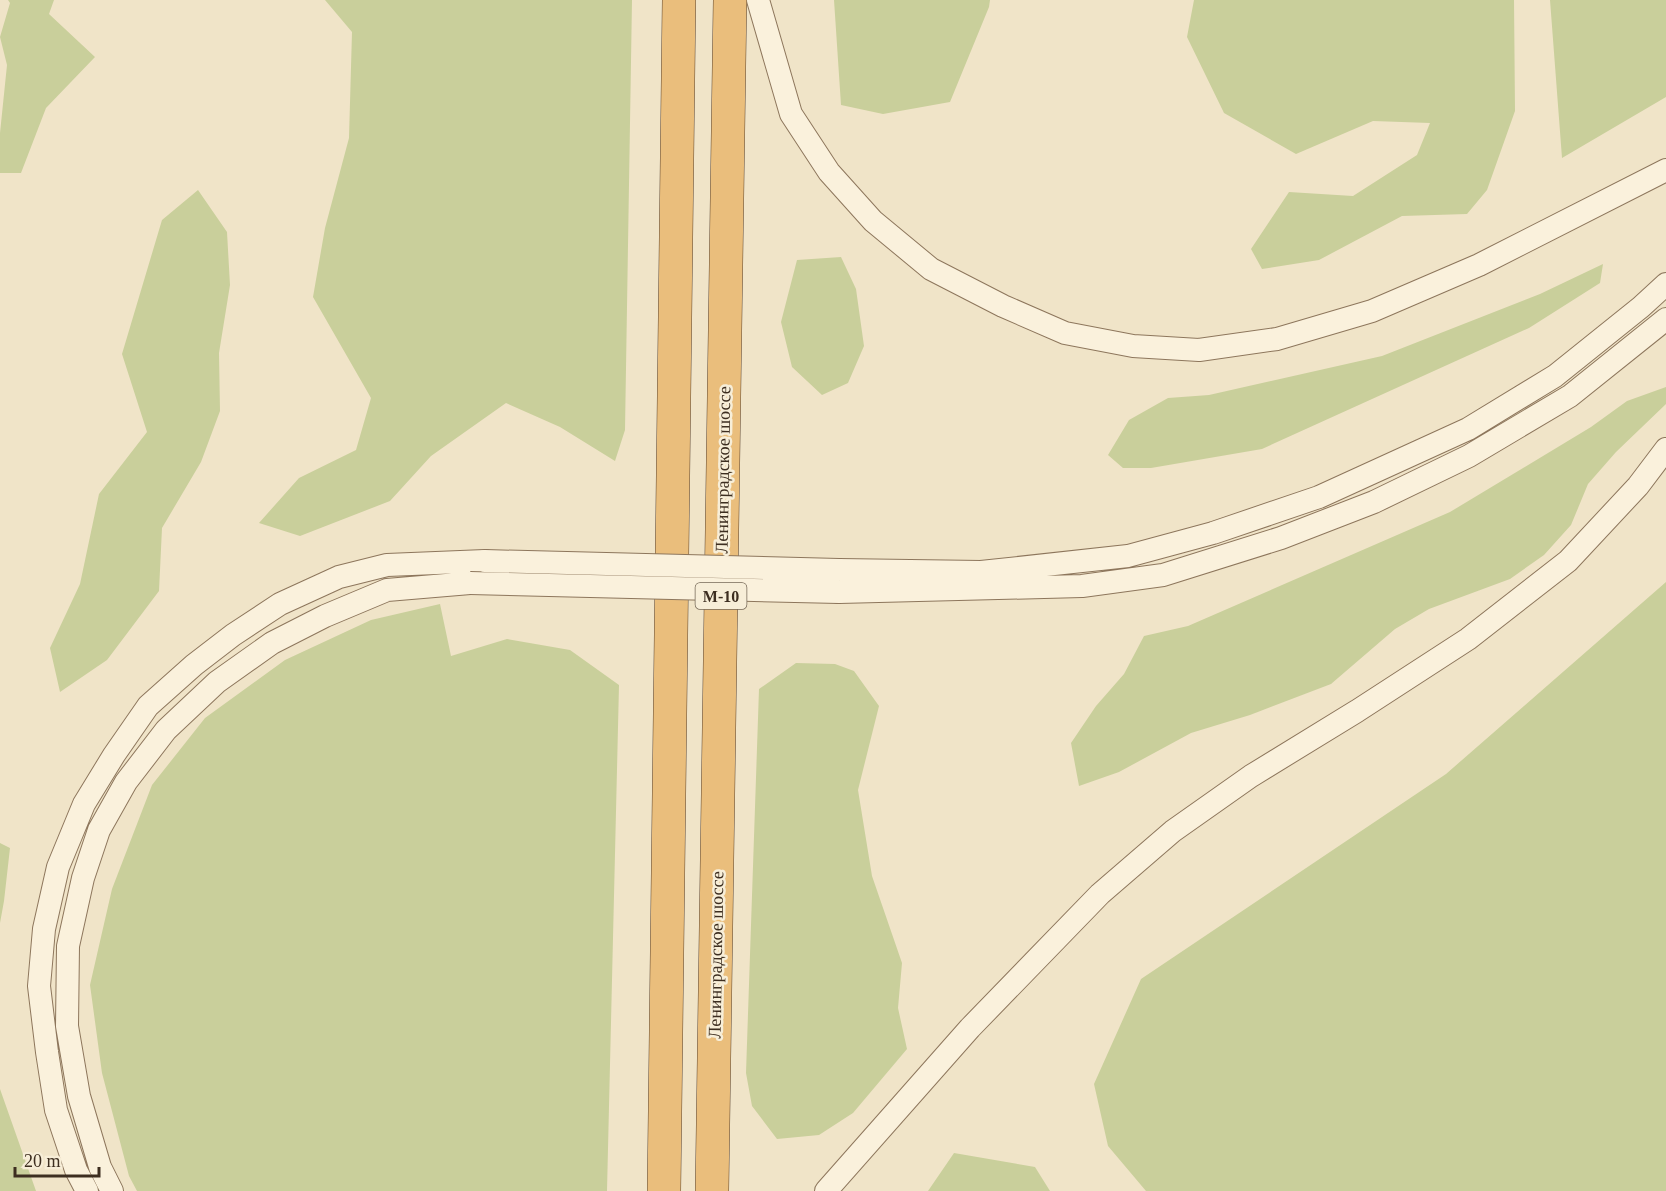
<svg xmlns="http://www.w3.org/2000/svg" width="1666" height="1191" font-family="Georgia,serif">
	<rect width="100%" height="100%" fill="#f0e4c8"/>
	<path fill="#c9cf9b" d="M8,0H54L49,14L95,57L46,108L21,173H0V133L7,65L0,37L10,3Z
		M325,0H632L625,430L615,461L560,427L506,403L431,456L390,501L300,536L259,523L299,478L356,450L371,398L313,297L325,228L349,138L352,32Z
		M834,0H990L989,7L950,102L883,114L841,105Z
		M1194,0H1514L1515,111L1487,190L1467,214L1402,216L1319,260L1262,269L1251,249L1289,192L1353,196L1417,155L1430,123L1373,121L1296,154L1224,113L1187,37Z
		M1550,0H1666V97L1562,158Z
		M198,190L227,232L230,285L219,353L220,411L201,462L162,528L159,591L107,660L60,692L50,648L80,584L99,494L147,432L122,354L162,220Z
		M841,257L856,289L864,346L848,383L822,395L792,367L781,322L797,260Z
		M1603,264L1600,283L1529,328L1262,449L1151,468H1123L1108,455L1129,420L1168,398L1209,395L1382,356L1540,294Z
		M1666,387V404L1616,452L1588,484L1571,525L1544,555L1510,579L1429,609L1395,629L1331,684L1250,715L1191,733L1119,772L1079,786L1071,743L1096,706L1124,674L1144,636L1188,626L1450,512L1591,427L1627,401Z
		M1666,582V1191H1146L1108,1146L1094,1084L1141,979L1446,774Z
		M440,604L451,656L507,639L570,650L619,685L607,1191H137L129,1176L102,1073L90,985L112,889L152,785L205,718L285,660L371,620Z
		M796,663L835,664L854,671L879,706L858,790L872,876L902,963L898,1008L907,1049L853,1113L819,1135L777,1139L752,1106L746,1073L759,689Z
		M0,843L10,848L4,901L0,923Z
		M0,1089L36,1191H0Z
		M954,1153L1035,1167L1050,1191H928Z"/>
	<g fill="none" stroke-linecap="round" stroke-linejoin="round">
		<g stroke="#8d765c" stroke-width="24">
			<path id="minor" d="M758,0L791,114L829,172L873,221L931,269L1003,306L1065,333L1133,346L1199,350L1277,339L1372,311L1479,265L1666,170
				M839,570L981,572L1128,556L1213,533L1319,497L1468,429L1555,376L1641,307L1666,284
				M839,592L1082,586L1163,575L1281,538L1374,502L1469,456L1570,396L1666,319
				M87,1191L76,1170L56,1110L47,1052L39,986L44,929L58,867L84,804L114,755L148,706L194,665L233,635L280,604L339,577L387,565L485,561
				M112,1191L100,1167L79,1096L67,1026L68,946L83,878L99,830L126,782L166,730L217,682L272,643L325,616L387,590L470,583
				M826,1191L970,1028L1100,894L1173,831L1251,776L1357,711L1468,639L1568,561L1638,486L1666,449"/>
		</g>
		<g stroke="#5b4430" stroke-width="34">
			<path id="trunk" d="M664,1191L679,0
				M712,1191L730,0"/>
		</g>
		<use href="#minor" stroke="#faf1dc" stroke-width="22"/>
		<use href="#trunk" stroke="#eabe7c" stroke-width="33"/>
		<g stroke="#8d765c" stroke-width="24" stroke-linecap="butt">
			<path id="minor-bridge" d="M485,561L839,570
				M470,583L839,592"/>
		</g>
		<use href="#minor-bridge" stroke="#faf1dc" stroke-width="22"/>
	</g>
	<g text-anchor="middle" dominant-baseline="central" stroke-width="5" stroke-linejoin="round" paint-order="stroke">
		<rect fill="#f7eed8" stroke="#756857" stroke-width="1.5" x="695.5" y="583" width="51" height="26" rx="4.5"/>
		<g font-size="16" font-weight="bold" fill="#3d2e20">
			<text x="721" y="596">М-10</text>
		</g>
		<g font-size="18" fill="#3d2e20" stroke="#f7eed8">
			<text transform="translate(723 470) rotate(-89)">Ленинградское шоссе</text>
			<text transform="translate(716 955) rotate(-89)">Ленинградское шоссе</text>
		</g>
	</g>
	<path d="M15 1167v9h84v-9" fill="none" stroke="#3d2e20" stroke-width="3"/>
	<text x="24" y="1167" font-size="18" fill="#3d2e20" stroke="#f7eed8" stroke-width="4.5" paint-order="stroke">20 m</text>
</svg>
